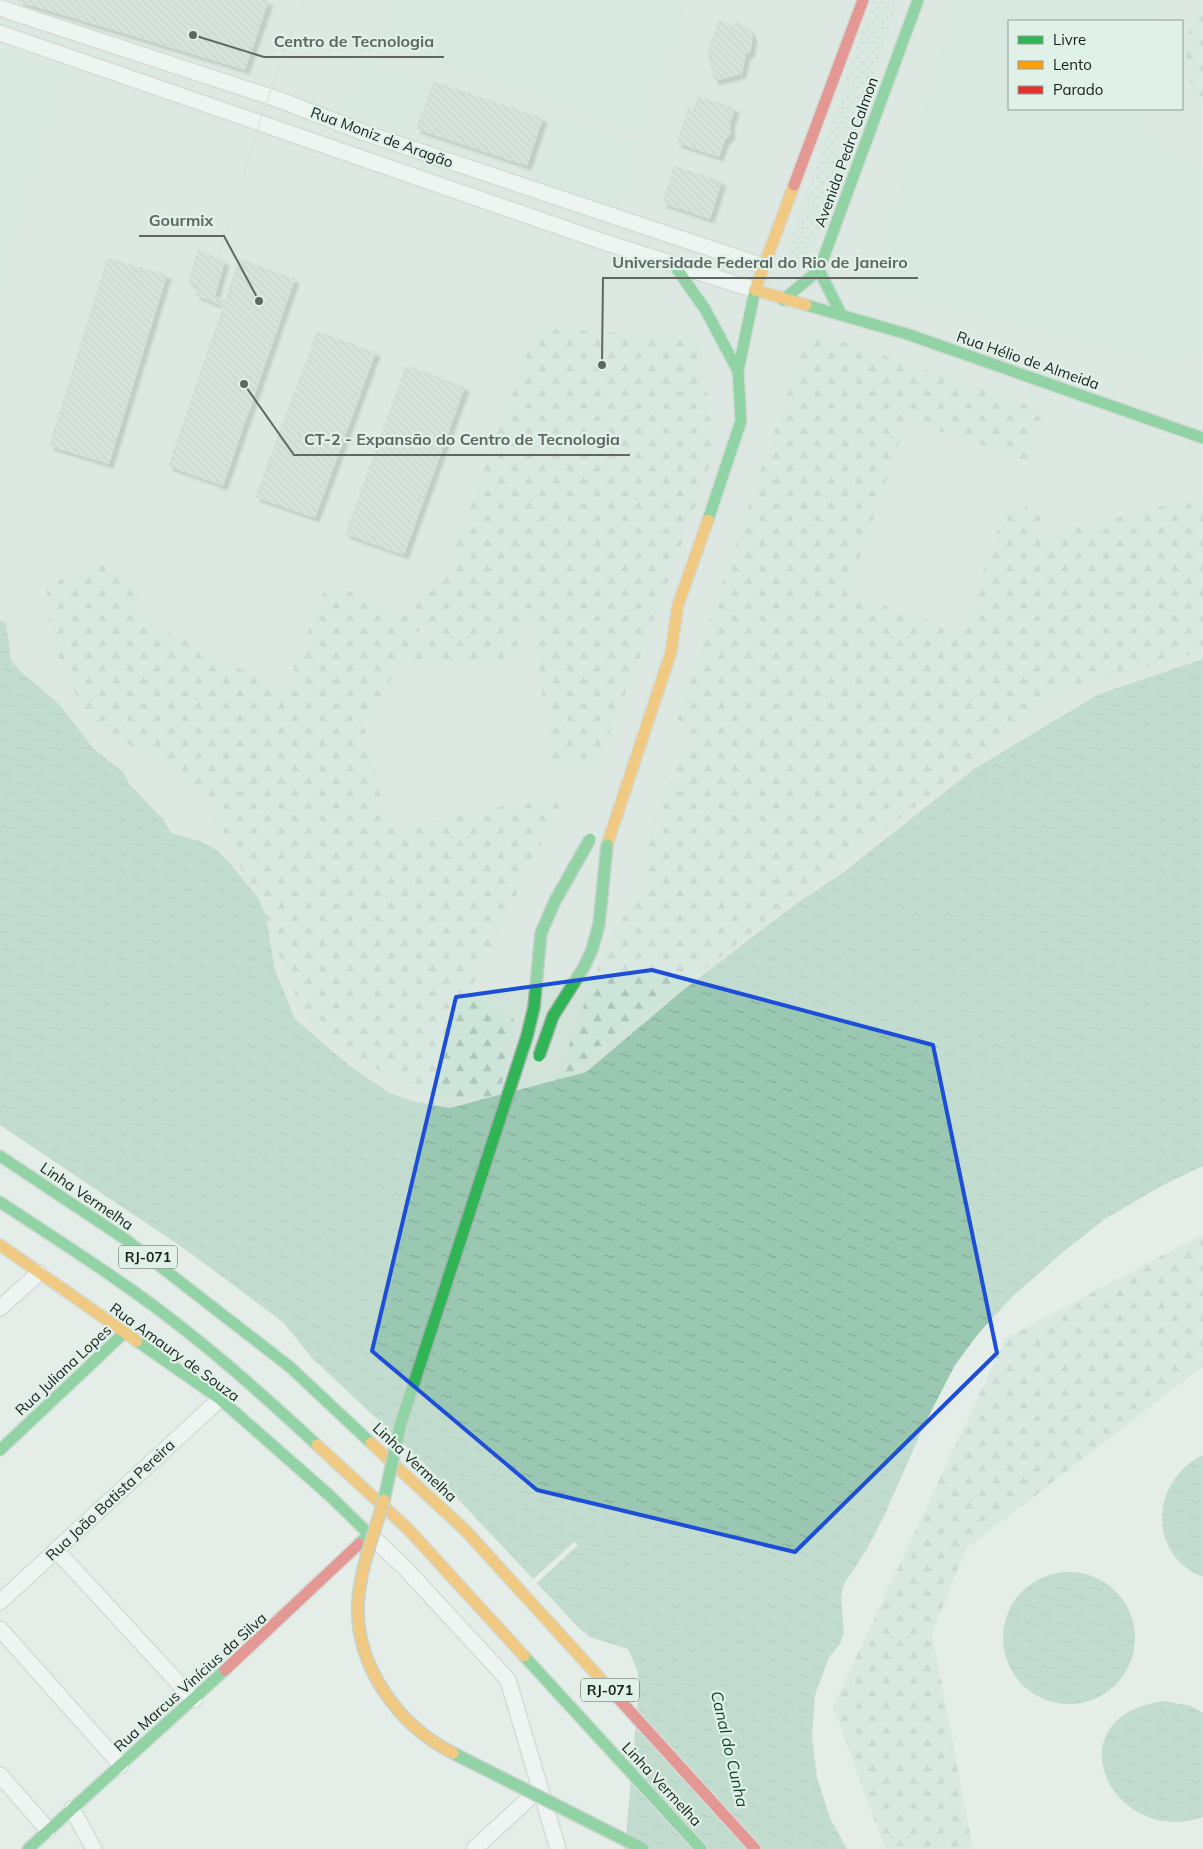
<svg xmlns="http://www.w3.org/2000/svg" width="1203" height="1849" font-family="Mulish,sans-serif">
	<defs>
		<pattern id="forest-firs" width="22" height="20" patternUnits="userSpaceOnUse" patternTransform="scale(1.25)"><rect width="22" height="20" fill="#cde5d9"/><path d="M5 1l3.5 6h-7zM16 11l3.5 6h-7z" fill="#afc4ba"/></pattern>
		<pattern id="park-dots" width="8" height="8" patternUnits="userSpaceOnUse" patternTransform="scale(1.25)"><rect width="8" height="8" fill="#cde5d9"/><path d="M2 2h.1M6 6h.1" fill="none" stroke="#afc4ba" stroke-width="1.8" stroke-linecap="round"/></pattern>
		<pattern id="water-ripples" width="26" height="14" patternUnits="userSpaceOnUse" patternTransform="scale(1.25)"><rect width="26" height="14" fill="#9bc8b3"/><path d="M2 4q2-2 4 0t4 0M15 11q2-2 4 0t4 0" fill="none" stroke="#85ab99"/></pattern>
		<pattern id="building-back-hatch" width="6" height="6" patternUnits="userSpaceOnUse" patternTransform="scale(1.25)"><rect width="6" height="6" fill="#c8d6cf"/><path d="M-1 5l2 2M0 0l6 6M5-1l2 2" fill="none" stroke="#abb7b1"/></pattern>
		<filter id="shadow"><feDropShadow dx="4.5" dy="4.5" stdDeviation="1" flood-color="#0004"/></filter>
	</defs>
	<rect width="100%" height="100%" fill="#e4ede8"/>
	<path fill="#d2e3da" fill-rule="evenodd" d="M0,0H1203V659L1099,694L793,906L687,987L586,1072L450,1108L412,1101L390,1093L350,1066L295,1019L275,969L266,917L247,883L215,849L200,841L171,833L163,819L129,785L123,772L94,749L60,705L20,671L11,660L6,622L0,621ZM1009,21H1182V109H1009Z"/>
	<path fill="#cde5d9" d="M395,0H690L640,134L380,41Z
		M954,0H1162L1158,21H1009V109H1139L1138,117L1203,171V351L1167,363L868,289Z
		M0,48L68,71L0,294Z
		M359,58L430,80L413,132L341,110Z
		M555,115L643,145L620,210L533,180Z"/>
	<path fill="url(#forest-firs)" d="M1199,0H1203V110L1192,96L1185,45Z
		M533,328L701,337L714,453L661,603L597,765H550L533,617L508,662L402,661L364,726L391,829L565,794L471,990L514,1020L499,1100L425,1094L351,1056L307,1022L235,855L203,798L168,767L88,722L51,640L46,585L100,564L143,589L140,611L169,632L285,691L326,585L342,588L423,623L405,656L432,634L410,600L443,579Z
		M809,330L1045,410L1028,461L907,420L848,593L962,632L1003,515L1043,501L1039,537L1203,496V651L1064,691L554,1086L608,940L647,881L649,835L689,733L676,717Z
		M1203,1234V1366L966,1549L932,1633L973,1849H885L833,1706L1006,1338Z"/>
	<path fill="url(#park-dots)" d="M873,0H900L805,271C793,275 788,271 783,260Z"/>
	<path fill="url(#water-ripples)" d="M0,621L6,622L11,660L20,671L60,705L94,749L123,772L130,785L163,819L171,833L200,841L215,849L228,861L259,899L266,917L275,969L295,1019L350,1066L390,1093L412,1101L450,1108L586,1072L687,987L793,906L845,871L974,769L1099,694L1203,659V1166L1163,1185L1105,1219L1063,1252L1012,1297L978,1334L955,1365L924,1425L885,1514L867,1549L844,1584L841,1597L844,1632L840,1644L829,1657L815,1695L812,1737L817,1777L830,1818L847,1849H625L639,1686L638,1672L628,1649L590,1637L580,1629L426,1465L311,1357L284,1323L189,1252L0,1125Z
		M1203,1455V1577C1146,1554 1151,1480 1203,1455Z
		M1003 1638a66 66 0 1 1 132 0a66 66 0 1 1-132 0Z
		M1164,1701L1191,1706L1203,1713V1817C1112,1849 1049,1717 1164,1701Z"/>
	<path fill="#e4ede8" d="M574,1542L578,1545L537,1583L533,1579Z"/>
	<path fill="url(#building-back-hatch)" filter="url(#shadow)" d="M14,0H269L245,70Z
		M719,20L732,26L737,21L749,29L753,37L750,53L746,54L742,74L714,81L707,51Z
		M433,81L543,118L527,166L416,129Z
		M698,96L735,108L730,124L731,134L725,140L719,157L676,143L688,107L693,109Z
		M674,166L722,181L710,219L662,203Z
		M198,250L225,261L215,296L225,300L239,258L295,279L223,486L168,466L223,306L195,295L198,287L188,282Z
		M107,258L167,275L109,464L49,446Z
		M317,331L376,352L315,518L255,497Z
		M406,365L465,387L404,555L345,534Z"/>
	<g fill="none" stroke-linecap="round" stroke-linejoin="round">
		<g stroke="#c0c8c4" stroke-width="18">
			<path id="street" d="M0,8L280,100L365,133L763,266
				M0,33L604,242L755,290
				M0,1308L39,1273
				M369,1534L405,1568L508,1680L558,1849
				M56,1550L194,1700
				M0,1602L220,1399
				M0,1629L121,1765
				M0,1775L48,1830
				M72,1809L94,1849
				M474,1849L537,1791"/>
		</g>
		<g stroke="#c0c8c4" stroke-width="14">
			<path id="fast" d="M674,265L705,309L738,371
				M819,270L841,314
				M783,300L819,270L918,0
				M806,305L907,334L1203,438
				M708,520L741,421L738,371L755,290
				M0,1156L125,1239L290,1367L371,1443
				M0,1202C62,1243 126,1283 185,1330C231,1366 274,1405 317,1445
				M137,1341L220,1399L329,1495L369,1534L359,1544
				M0,1450L124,1333
				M524,1656L701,1849
				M28,1849L225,1670"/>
		</g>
		<g stroke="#c0c8c4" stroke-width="14">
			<path id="slow" d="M794,185L755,290L806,305
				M607,845L671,652L678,605L708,520
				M0,1245L137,1341
				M371,1443L465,1530L608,1687
				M317,1445L408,1529L524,1656"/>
		</g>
		<g stroke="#c0c8c4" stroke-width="14">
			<path id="jam" d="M794,185L863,0
				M225,1670L359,1544
				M608,1687L755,1849"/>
		</g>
		<use href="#street" stroke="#fbfcfc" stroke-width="15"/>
		<use href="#fast" stroke="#30b455" stroke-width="11"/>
		<use href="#slow" stroke="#ff9f0a" stroke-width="11"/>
		<use href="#jam" stroke="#e5322d" stroke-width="11"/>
		<path stroke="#cacecc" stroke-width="1" d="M209,288L262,115L303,0"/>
		<g stroke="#a0b1a9" stroke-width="14" stroke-linecap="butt">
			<path id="fast-bridge" d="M539,1056L553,1016L584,967L592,950L599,924L607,845
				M384,1500L400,1426L527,1036L534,1007L541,933L555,901L590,839
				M453,1753L643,1849"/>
		</g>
		<g stroke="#a0b1a9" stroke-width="14" stroke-linecap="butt">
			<path id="slow-bridge" d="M384,1500C374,1534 360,1568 358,1603C355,1666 399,1726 453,1753"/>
		</g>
		<use href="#fast-bridge" stroke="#30b455" stroke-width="11"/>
		<use href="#slow-bridge" stroke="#ff9f0a" stroke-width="11"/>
	</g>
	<path d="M0 0H1203V1849H0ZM652,970L933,1045L997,1353L795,1552L537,1490L372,1351L456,997Z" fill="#e4ede8" fill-opacity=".55" fill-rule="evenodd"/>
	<path fill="none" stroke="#1d4ed8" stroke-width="4" stroke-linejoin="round" d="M652,970L933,1045L997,1353L795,1552L537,1490L372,1351L456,997Z"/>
	<g text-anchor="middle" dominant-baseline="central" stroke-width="4.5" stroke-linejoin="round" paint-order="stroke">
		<g fill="#e0f1e8" stroke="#555e59" stroke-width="1">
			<rect x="119" y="1245.5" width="58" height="23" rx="4"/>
			<rect x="581" y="1678.5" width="58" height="23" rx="4"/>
		</g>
		<g font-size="14" font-weight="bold" fill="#191f1c">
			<text x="148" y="1257">RJ-071</text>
			<text x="610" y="1690">RJ-071</text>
		</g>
		<g font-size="15" fill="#191f1c" stroke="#e0f1e8">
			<text transform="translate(382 137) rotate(20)">Rua Moniz de Aragão</text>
			<text transform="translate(846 152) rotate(-70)">Avenida Pedro Calmon</text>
			<text transform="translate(1028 360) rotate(19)">Rua Hélio de Almeida</text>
			<text transform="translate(87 1196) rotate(34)">Linha Vermelha</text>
			<text transform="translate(175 1352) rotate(36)">Rua Amaury de Souza</text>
			<text transform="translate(63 1370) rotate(-43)">Rua Juliana Lopes</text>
			<text transform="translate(415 1462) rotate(43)">Linha Vermelha</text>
			<text transform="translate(110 1500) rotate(-43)">Rua João Batista Pereira</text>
			<text transform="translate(190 1682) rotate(-42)">Rua Marcus Vinícius da Silva</text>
			<text transform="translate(662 1784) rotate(47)">Linha Vermelha</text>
		</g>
		<g font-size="16" font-style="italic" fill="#0f412e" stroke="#e0f1e8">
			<text transform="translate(730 1749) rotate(77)">Canal do Cunha</text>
		</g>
	</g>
	<path fill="none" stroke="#606763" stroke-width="2" d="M193 35L264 57H444M259 301L224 236H139M602 365L603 278H918M244 384L294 455H630"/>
	<g fill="#606763" stroke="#e0f1e8" stroke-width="2">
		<circle cx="193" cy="35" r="5"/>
		<circle cx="259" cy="301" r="5"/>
		<circle cx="602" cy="365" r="5"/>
		<circle cx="244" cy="384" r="5"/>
	</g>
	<g font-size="16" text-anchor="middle" font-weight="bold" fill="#606763" stroke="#e0f1e8" stroke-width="4.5" stroke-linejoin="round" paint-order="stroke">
		<text x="354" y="47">Centro de Tecnologia</text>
		<text x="181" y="226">Gourmix</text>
		<text x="760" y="268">Universidade Federal do Rio de Janeiro</text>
		<text x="462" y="445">CT-2 - Expansão do Centro de Tecnologia</text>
	</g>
	<rect x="1008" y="20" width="175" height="90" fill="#e0f1e8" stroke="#909d96"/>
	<rect x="1018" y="36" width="25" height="8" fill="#30b455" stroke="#909d96"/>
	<text x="1053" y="45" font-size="15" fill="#191f1c">Livre</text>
	<rect x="1018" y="61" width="25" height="8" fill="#ff9f0a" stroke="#909d96"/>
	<text x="1053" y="70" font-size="15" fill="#191f1c">Lento</text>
	<rect x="1018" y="86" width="25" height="8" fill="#e5322d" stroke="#909d96"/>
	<text x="1053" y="95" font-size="15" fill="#191f1c">Parado</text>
</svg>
